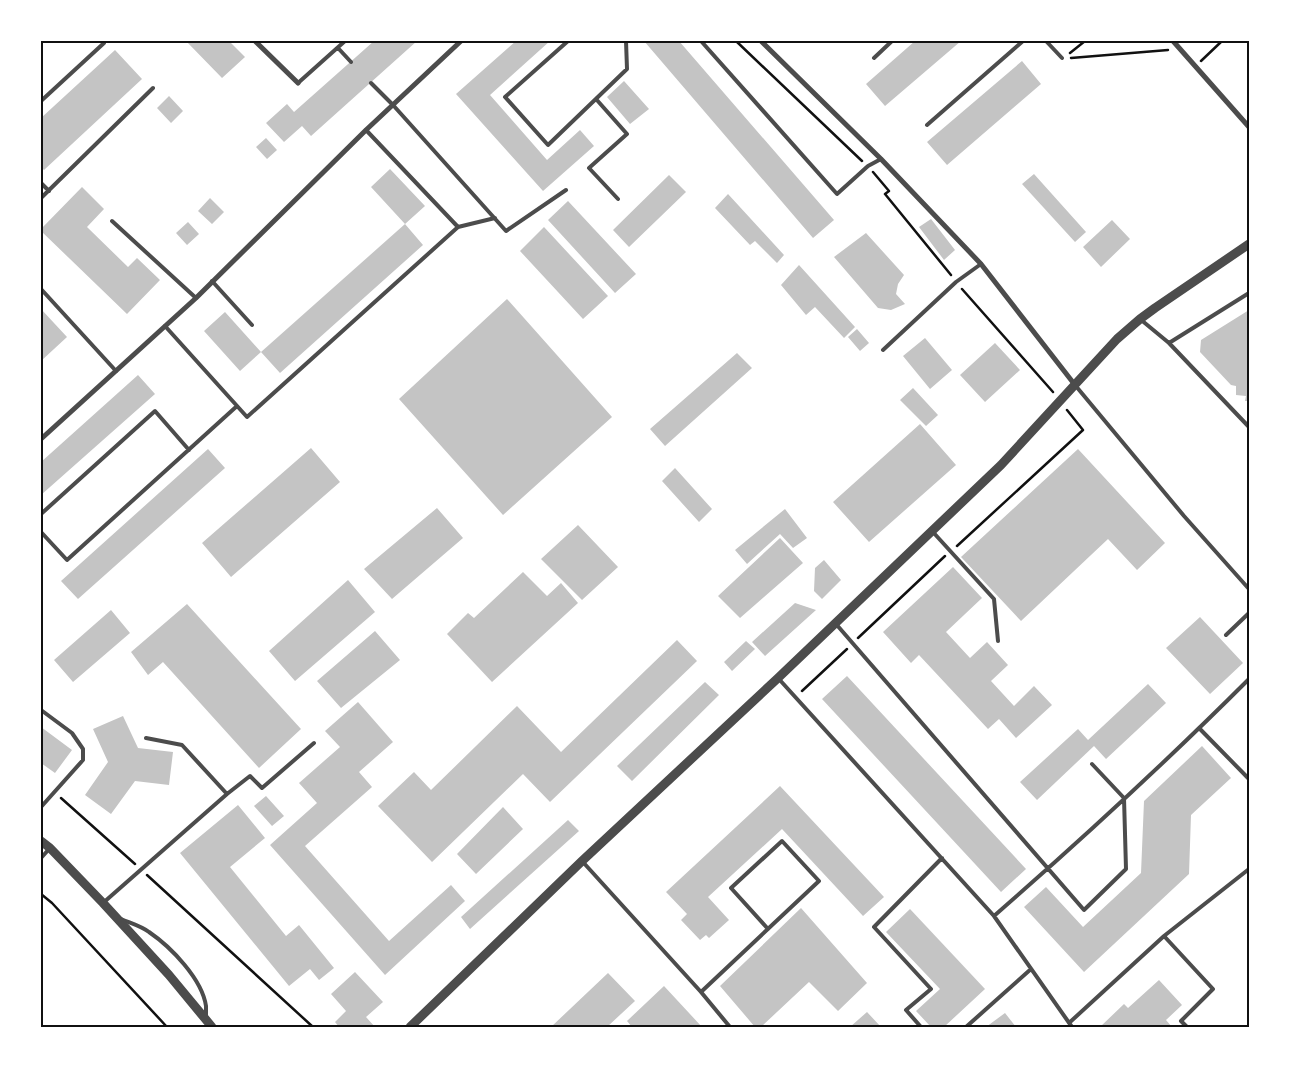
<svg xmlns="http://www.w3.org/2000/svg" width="1290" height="1068" font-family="'Fira Sans',sans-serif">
	<rect width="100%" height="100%" fill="#fff"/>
	<path fill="#c4c4c4" d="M186,41H229L245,57L222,78Z
		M374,41H417L311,136L302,126L284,142L266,123L287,104L294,112Z
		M516,41H550L490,95L547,160L580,130L594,146L543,191L456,94Z
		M644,41H679L834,220L813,238Z
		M915,41H961L885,106L866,84Z
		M115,50L142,79L44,170L41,167V118Z
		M1022,61L1041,84L947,165L927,142Z
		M624,81L649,109L630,124L607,97Z
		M169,96L183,111L171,123L157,108Z
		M266,138L277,150L267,159L256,147Z
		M390,169L425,206L405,224L371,187Z
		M1034,174L1086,232L1075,242L1022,184Z
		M669,175L686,192L629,247L613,230Z
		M82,187L104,209L87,227L128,267L137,258L160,280L127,314L41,231V229Z
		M728,194L784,255L777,263L755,241L750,245L715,208Z
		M210,198L224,212L212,224L198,211Z
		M568,201L636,274L615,293L548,220Z
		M931,219L955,250L944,260L919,227Z
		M1112,220L1130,239L1101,267L1083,247Z
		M188,222L199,234L187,245L176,233Z
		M405,224L423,245L280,373L261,352Z
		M544,227L608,296L583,319L520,251Z
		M866,233L904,275L898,284L896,294L905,304L891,310L878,308L834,257Z
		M799,265L855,327L844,338L815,307L806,315L781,285Z
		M507,299L612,417L503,515L399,399Z
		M41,309L67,337L41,361Z
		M1249,310V401H1245L1246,396L1236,395V386L1231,385L1200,352L1201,340Z
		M225,312L261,352L240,371L204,331Z
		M857,329L869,343L860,351L848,337Z
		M925,338L952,370L930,389L903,356Z
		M995,343L1020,370L985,402L960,375Z
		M737,353L752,368L665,446L650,429Z
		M138,375L155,394L41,495V462Z
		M913,388L938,415L926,426L900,400Z
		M920,424L956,465L869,542L833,502Z
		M311,448L340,482L231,577L202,543Z
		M208,449L225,468L78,599L61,581Z
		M1078,449L1165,543L1137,570L1108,539L1021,621L961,557Z
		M675,468L712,509L699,522L662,481Z
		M437,508L463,538L392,599L364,569Z
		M785,509L807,538L793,548L780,534L747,564L735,550Z
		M578,525L618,567L582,600L541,559Z
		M780,538L803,563L740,618L718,596Z
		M824,560L841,580L822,599L814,591L815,568Z
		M953,567L982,598L946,632L970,658L987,642L1008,665L991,681L1014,706L1034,686L1052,705L1016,738L999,719L988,729L919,655L911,663L883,632Z
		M523,572L547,596L561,583L578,603L492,682L447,634L468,613L474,618Z
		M348,580L375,612L295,681L269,651Z
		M795,603L816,610L765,656L752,642Z
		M187,604L301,729L259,768L163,662L148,675L131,652Z
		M111,610L130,633L73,682L54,660Z
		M1200,617L1243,663L1210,694L1166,648Z
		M375,631L400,660L341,708L317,681Z
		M677,640L697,661L550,802L523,774L432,862L378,806L414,772L431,790L517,706L561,752Z
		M746,641L755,649L732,671L724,662Z
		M847,676L1026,869L1001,892L822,699Z
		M705,682L719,695L632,781L617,766Z
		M1148,684L1166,703L1106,759L1094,746L1037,800L1020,782L1078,729L1088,740Z
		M358,702L393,742L359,772L372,787L305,846L389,941L451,885L465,901L385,975L270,845L317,803L299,783L340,747L325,731Z
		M123,716L138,748L173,752L169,785L135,781L111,814L85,795L108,762L93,729Z
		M41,727L72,750L55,773L41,763Z
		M1202,746L1231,778L1191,815L1189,874L1084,972L1024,907L1046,887L1083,927L1141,873L1144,801Z
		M780,786L884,897L863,916L782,829L708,897L729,920L709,938L706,935L700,940L681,920L687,914L666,892Z
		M266,796L284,816L272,826L254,806Z
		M238,805L265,838L230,867L286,936L299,925L334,968L319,980L310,969L289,986L180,853Z
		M503,807L523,829L476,874L457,854Z
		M568,820L579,831L470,929L461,917Z
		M801,908L867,983L838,1011L809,982L761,1027H755L720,986Z
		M910,909L985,989L944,1027H931L916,1011L940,989L886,932Z
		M355,972L383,1002L366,1017L375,1027H339L335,1022L346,1011L331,994Z
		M608,973L635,1001L607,1027H551Z
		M1159,980L1182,1005L1166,1020L1172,1027H1100L1124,1004L1128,1008Z
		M664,986L702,1027H632L627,1021Z
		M867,1012L881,1027H850Z
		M1005,1013L1016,1027H986Z"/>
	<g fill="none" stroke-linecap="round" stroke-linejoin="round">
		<path stroke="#111" stroke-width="2.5" d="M736,41L862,161
			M1070,53L1085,41
			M1071,58L1168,50
			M1201,61L1222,41
			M873,172L889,191L885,194L951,275
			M962,289L1053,392
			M957,546L1083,430L1067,410
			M858,638L945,556
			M802,691L847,649
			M61,798L135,864
			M147,875L313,1027
			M41,894L52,903L167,1027"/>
		<path stroke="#4c4c4c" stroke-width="4" d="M568,41L505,97L548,145L627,69L626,41
			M701,41L837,194L868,166L881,159
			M1046,41L1062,58
			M338,48L351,62
			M874,58L892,41
			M298,83L345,41
			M371,83L393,105L506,231L566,190
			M596,99L627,134L589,168L618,199
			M41,101L104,43
			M927,125L1023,41
			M41,183L49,191
			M41,198L153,88
			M112,221L196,298
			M458,227L495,218
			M212,281L252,325
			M41,289L116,371
			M1249,293L1169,343L1249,427
			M1140,319L1169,343
			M165,326L247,417L458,227L366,130
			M883,350L956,282L981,264
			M1075,385L1184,516L1249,589
			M41,514L155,411L189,450
			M932,531L994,599L998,641
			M41,532L67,560L237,406
			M836,624L1084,910L1126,869L1124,798L1092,764
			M1226,635L1249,613
			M778,678L994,916L1072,1027
			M41,710L72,733L83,749V760L41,807
			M1199,728L1249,779
			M146,738L182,745L227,794
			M41,858L50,848
			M582,861L701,992L819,881L782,841L731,888L768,929
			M103,903L227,794L250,776L262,788L314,743
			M994,916C1081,840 1167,761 1249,679
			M121,919C130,923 141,926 149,932C171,947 202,979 206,1006C206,1010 206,1014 206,1018
			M1164,936L1213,989L1181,1021L1187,1027
			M701,992L730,1027
			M1069,1023L1164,936L1249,869
			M921,1027L906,1010L931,989L874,927L942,858
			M966,1027L1031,969"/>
		<path stroke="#4c4c4c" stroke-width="5" d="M255,41L298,83
			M761,41L881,159L981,264L1075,385
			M1173,41L1249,127
			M41,439L196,298L366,130L461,41"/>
		<path stroke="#4c4c4c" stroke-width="9" d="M41,841L50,848L103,903L169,975L212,1027
			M410,1027L582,861L778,678L1001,465L1117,339L1140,319L1155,308L1249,244"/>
	</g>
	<rect width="1290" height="1068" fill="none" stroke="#ffffff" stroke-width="85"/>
	<rect x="42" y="42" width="1206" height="984" fill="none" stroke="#111" stroke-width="2"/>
</svg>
